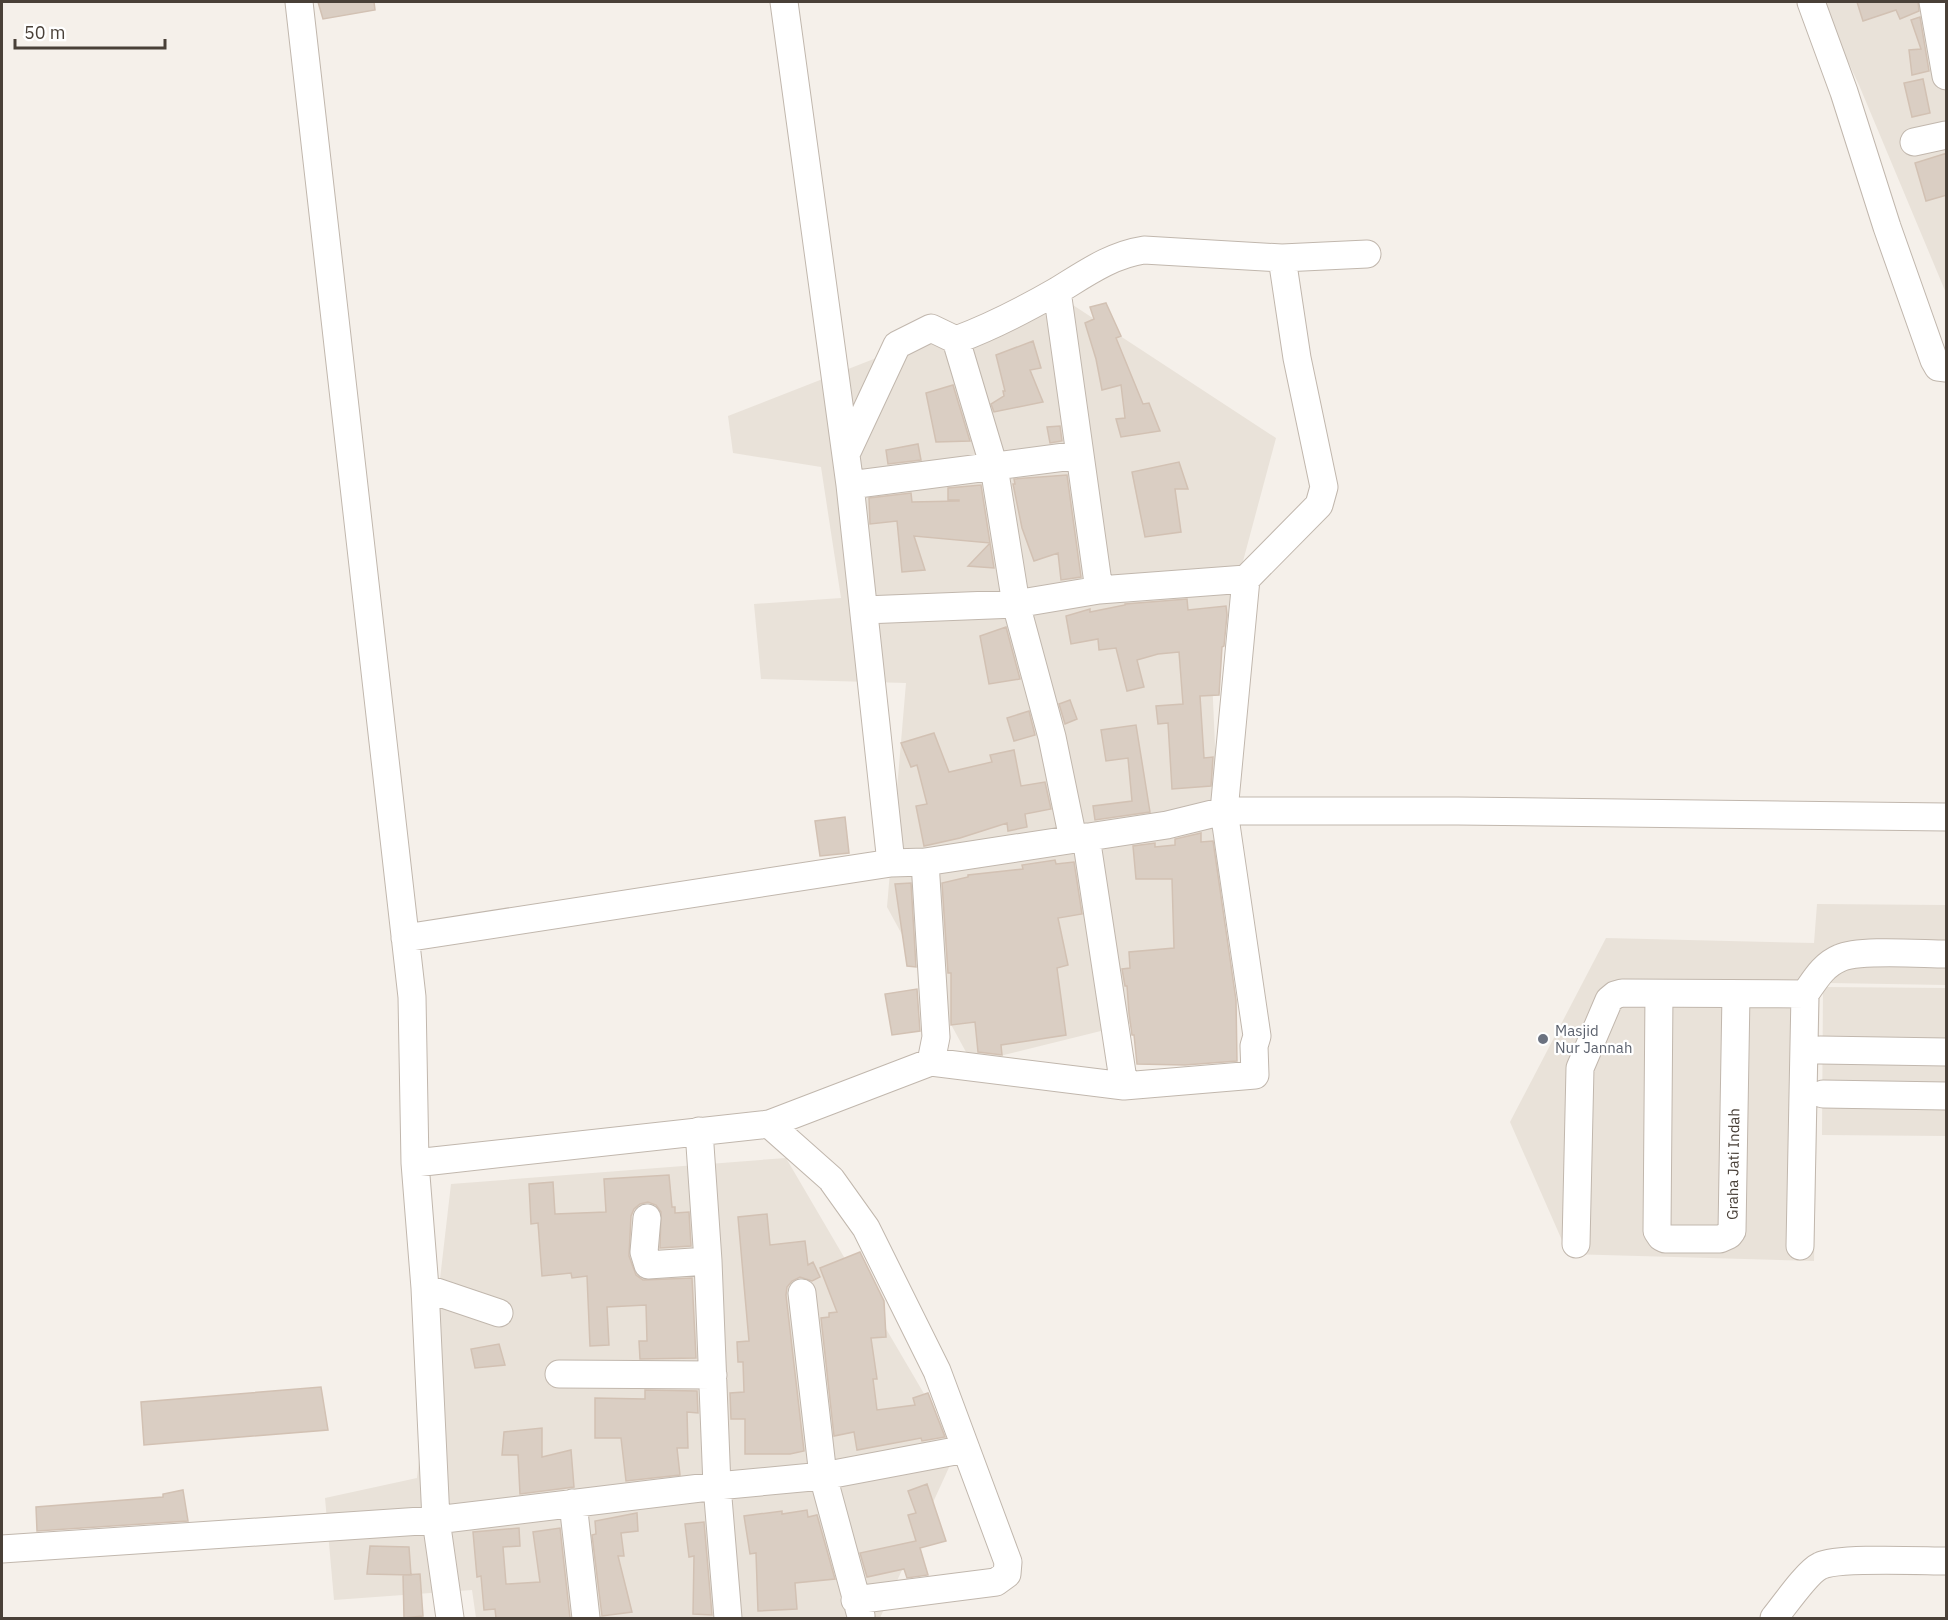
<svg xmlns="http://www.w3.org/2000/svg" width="1948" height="1620" font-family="'IBM Plex Sans',sans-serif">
	<rect width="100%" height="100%" fill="#f5f0ea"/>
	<path fill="#e9e2d9" d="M1820,2H1946V293L1859,85Z
		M1050,290L1276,438L1212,677L1226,1000L972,1063L887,907L906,683L761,679L754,604L841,598L821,467L733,453L728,416Z
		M1817,904L1946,905V985L1830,983L1820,986L1814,1261L1568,1254L1510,1122L1606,938L1814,943Z
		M1823,987L1946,988V1136L1822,1135Z
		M786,1158L957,1450L880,1618H476L472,1590L334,1600L325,1498L417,1478L451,1184Z"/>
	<path fill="#dacec3" stroke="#d2c1b3" stroke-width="1.5" d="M318,2H374L375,10L323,19Z
		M1857,2H1918L1919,11L1900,19L1896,10L1863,21Z
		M1920,17L1929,71L1912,75L1909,50L1921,49L1911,20Z
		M1923,79L1930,113L1912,117L1904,83Z
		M1947,153V195L1926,201L1915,163Z
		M1106,303L1121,336L1116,338L1143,404L1149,403L1160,431L1121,437L1116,419L1125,418L1121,385L1102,390L1096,359L1085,323L1094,319L1090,307Z
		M1033,341L1041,368L1030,370L1043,402L994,412L991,404L1004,396L1003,391H1005L996,355Z
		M953,385L970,441L936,442L926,393Z
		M1060,426L1062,441L1050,443L1047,427Z
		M918,444L921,460L888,464L886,450Z
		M1179,462L1188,489H1175L1181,532L1145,537L1132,472Z
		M1067,475L1081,577L1061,580L1058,553L1034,561L1022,528L1013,484H1015L1014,479Z
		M981,485L990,543L914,536L925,570L902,572L897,521L870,524L869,498L911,493L912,502L959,501V500H948V488Z
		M990,543L994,568L968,566Z
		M1187,599L1188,610L1226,606L1227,615L1224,646L1222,647L1219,695L1200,696L1204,758L1213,757L1211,786L1172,789L1168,723L1158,724L1156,706L1183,704L1179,652L1158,654L1137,660L1144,687L1127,691L1116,648L1099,650L1098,639L1071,644L1066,616L1090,609V612L1125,605V604Z
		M1006,627L1020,679L989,684L980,636Z
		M1070,700L1077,719L1065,724L1059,704Z
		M1029,711L1035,735L1014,741L1007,718Z
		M1136,725L1150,812L1095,820L1093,806L1132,801L1128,758L1106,761L1101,730Z
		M934,733L949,772L992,762L990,755L1014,750L1021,786L1045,782L1051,809L1025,814L1027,827L1008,831L1007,823L960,838L924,846L916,806L927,804L917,765L911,767L901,743Z
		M845,817L849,853L820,856L815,821Z
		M1201,833V842L1213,841L1236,1000L1237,1061L1185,1065L1137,1064L1134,1035H1132L1129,1013L1127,986H1125L1122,969L1130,968L1129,952L1174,948L1172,879H1136L1133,846L1155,843V847L1175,845V839Z
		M1055,860L1056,864L1074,862L1082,914L1058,918L1068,965L1057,968L1066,1035L1001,1045L1002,1055L978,1052L975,1022L951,1025V973H948L942,883L968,877V875L1023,869L1022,865Z
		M911,883L916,967L907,966L895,884Z
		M917,989L920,1031L892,1035L885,994Z
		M669,1175L672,1207H675V1213L689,1212L691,1246L660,1248L661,1212L656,1205L648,1202L640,1204L634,1209L631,1216L629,1256L636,1275L643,1280L692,1278L696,1358L640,1359L639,1341H647L646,1305L607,1307L609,1345L590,1346L587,1276L572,1278L571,1273L542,1276L538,1223L531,1224L529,1184L553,1182L555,1214L606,1212L604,1179Z
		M767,1214L770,1245L805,1241L808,1265L813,1262L820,1277L812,1281L800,1277L792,1281L787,1287L786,1295L804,1451L790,1454H745V1419H731L730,1393L744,1392L743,1362H738L737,1342L749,1341L738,1217Z
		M860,1252L884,1301L886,1337L871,1338L877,1379H873L877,1410L915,1405L913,1398L928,1393L945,1437L922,1441L921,1438L857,1450L854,1432L834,1436L821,1318L829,1317V1313L837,1312L820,1268Z
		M499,1344L505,1365L475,1368L471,1349Z
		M321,1387L328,1430L144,1445L141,1402Z
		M645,1390L697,1391L698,1413L687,1412L688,1448H677L680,1475L626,1481L621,1438H595V1398L645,1399Z
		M542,1428V1457L571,1450L574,1487L520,1494L518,1455H502L504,1432Z
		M927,1484L946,1541L920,1548L928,1575L907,1578L904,1569L867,1577L860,1553L916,1541L908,1515L916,1513L908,1491Z
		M183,1490L188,1521L37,1531L36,1507L163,1497V1494Z
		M807,1510L808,1517L817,1515L835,1579L795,1583L797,1609L758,1611L756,1553L750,1554L744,1516L782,1511V1514Z
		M637,1513L638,1531L621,1533L624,1556H618L632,1612L602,1616L592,1535L596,1534L595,1521Z
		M704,1522L712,1615L693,1614L694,1556L689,1557L685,1524Z
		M519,1528L520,1546L503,1547L506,1584L540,1582L533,1532L560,1528L570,1618H496L495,1609L484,1610L481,1576L477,1577L473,1532Z
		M370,1546L409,1547L411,1575L367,1574Z
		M420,1574L423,1616L404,1618L403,1575Z"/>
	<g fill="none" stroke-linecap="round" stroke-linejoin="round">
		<g stroke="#c1b7ad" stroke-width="29">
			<path id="minor" d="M299,2L412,997L415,1163L425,1288L436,1520L450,1618
				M784,2L850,485L891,863
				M1811,2L1844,92L1887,227L1934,360L1938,367L1946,368
				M1933,2L1946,76
				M1914,142L1946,135
				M1057,291L1099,590
				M956,340L994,467L1016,604L1052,737L1073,839
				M846,454L897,345L931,328L956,340C991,327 1024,310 1057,291C1085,274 1111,255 1144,250L1282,258L1367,254
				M850,485L1080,455
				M864,610L1016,604L1099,590L1246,579
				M1086,837L1124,1086
				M405,938L891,863L925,862L1167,825L1224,811H1458L1946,817
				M1659,994L1657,1231L1661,1237L1665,1239H1720L1729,1235L1732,1231L1736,994
				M1820,1050L1946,1052
				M931,1062L1124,1086L1255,1075L1254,1046L1257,1036L1224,811L1246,579L1319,505L1324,487L1297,358L1282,258
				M1823,1094L1946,1096
				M769,1124L831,1179L866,1228L937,1371L1008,1562L1007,1574L996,1582L855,1600
				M699,1131L708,1261L717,1486L728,1618
				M415,1163L769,1124L931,1062L936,1037L925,862
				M647,1218L644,1252L648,1265L708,1261
				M1576,1244L1580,1068L1609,1000L1615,995L1622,993L1805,994
				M1800,1246L1805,994C1815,980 1823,965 1840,958C1859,949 1922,954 1946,954
				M425,1288L499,1313
				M802,1293L823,1476L861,1616
				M559,1374L713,1375
				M573,1503L586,1618
				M2,1549L436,1520L717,1486L823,1476L966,1449
				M1774,1618C1784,1606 1807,1572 1820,1566C1837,1557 1923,1561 1946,1561"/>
		</g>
		<use href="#minor" stroke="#fff" stroke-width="27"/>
	</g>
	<circle fill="#6b7280" stroke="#fff" stroke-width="2" cx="1543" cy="1039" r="6"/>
	<g text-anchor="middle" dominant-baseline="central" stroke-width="4.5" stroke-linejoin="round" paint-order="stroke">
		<g font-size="15" fill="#5b616d" stroke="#fff" text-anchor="start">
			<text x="1555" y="1030">Masjid<tspan x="1555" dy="17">Nur Jannah</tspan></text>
		</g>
		<g font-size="15" fill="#494038" stroke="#fff">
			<text transform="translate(1733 1164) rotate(-89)">Graha Jati Indah</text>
		</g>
	</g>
	<rect width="1948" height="1620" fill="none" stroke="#494038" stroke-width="6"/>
	<path d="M15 39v9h150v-9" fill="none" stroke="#494038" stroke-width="3"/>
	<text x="24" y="39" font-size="18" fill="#494038" stroke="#ffffff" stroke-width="4.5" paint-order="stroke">50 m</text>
</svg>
